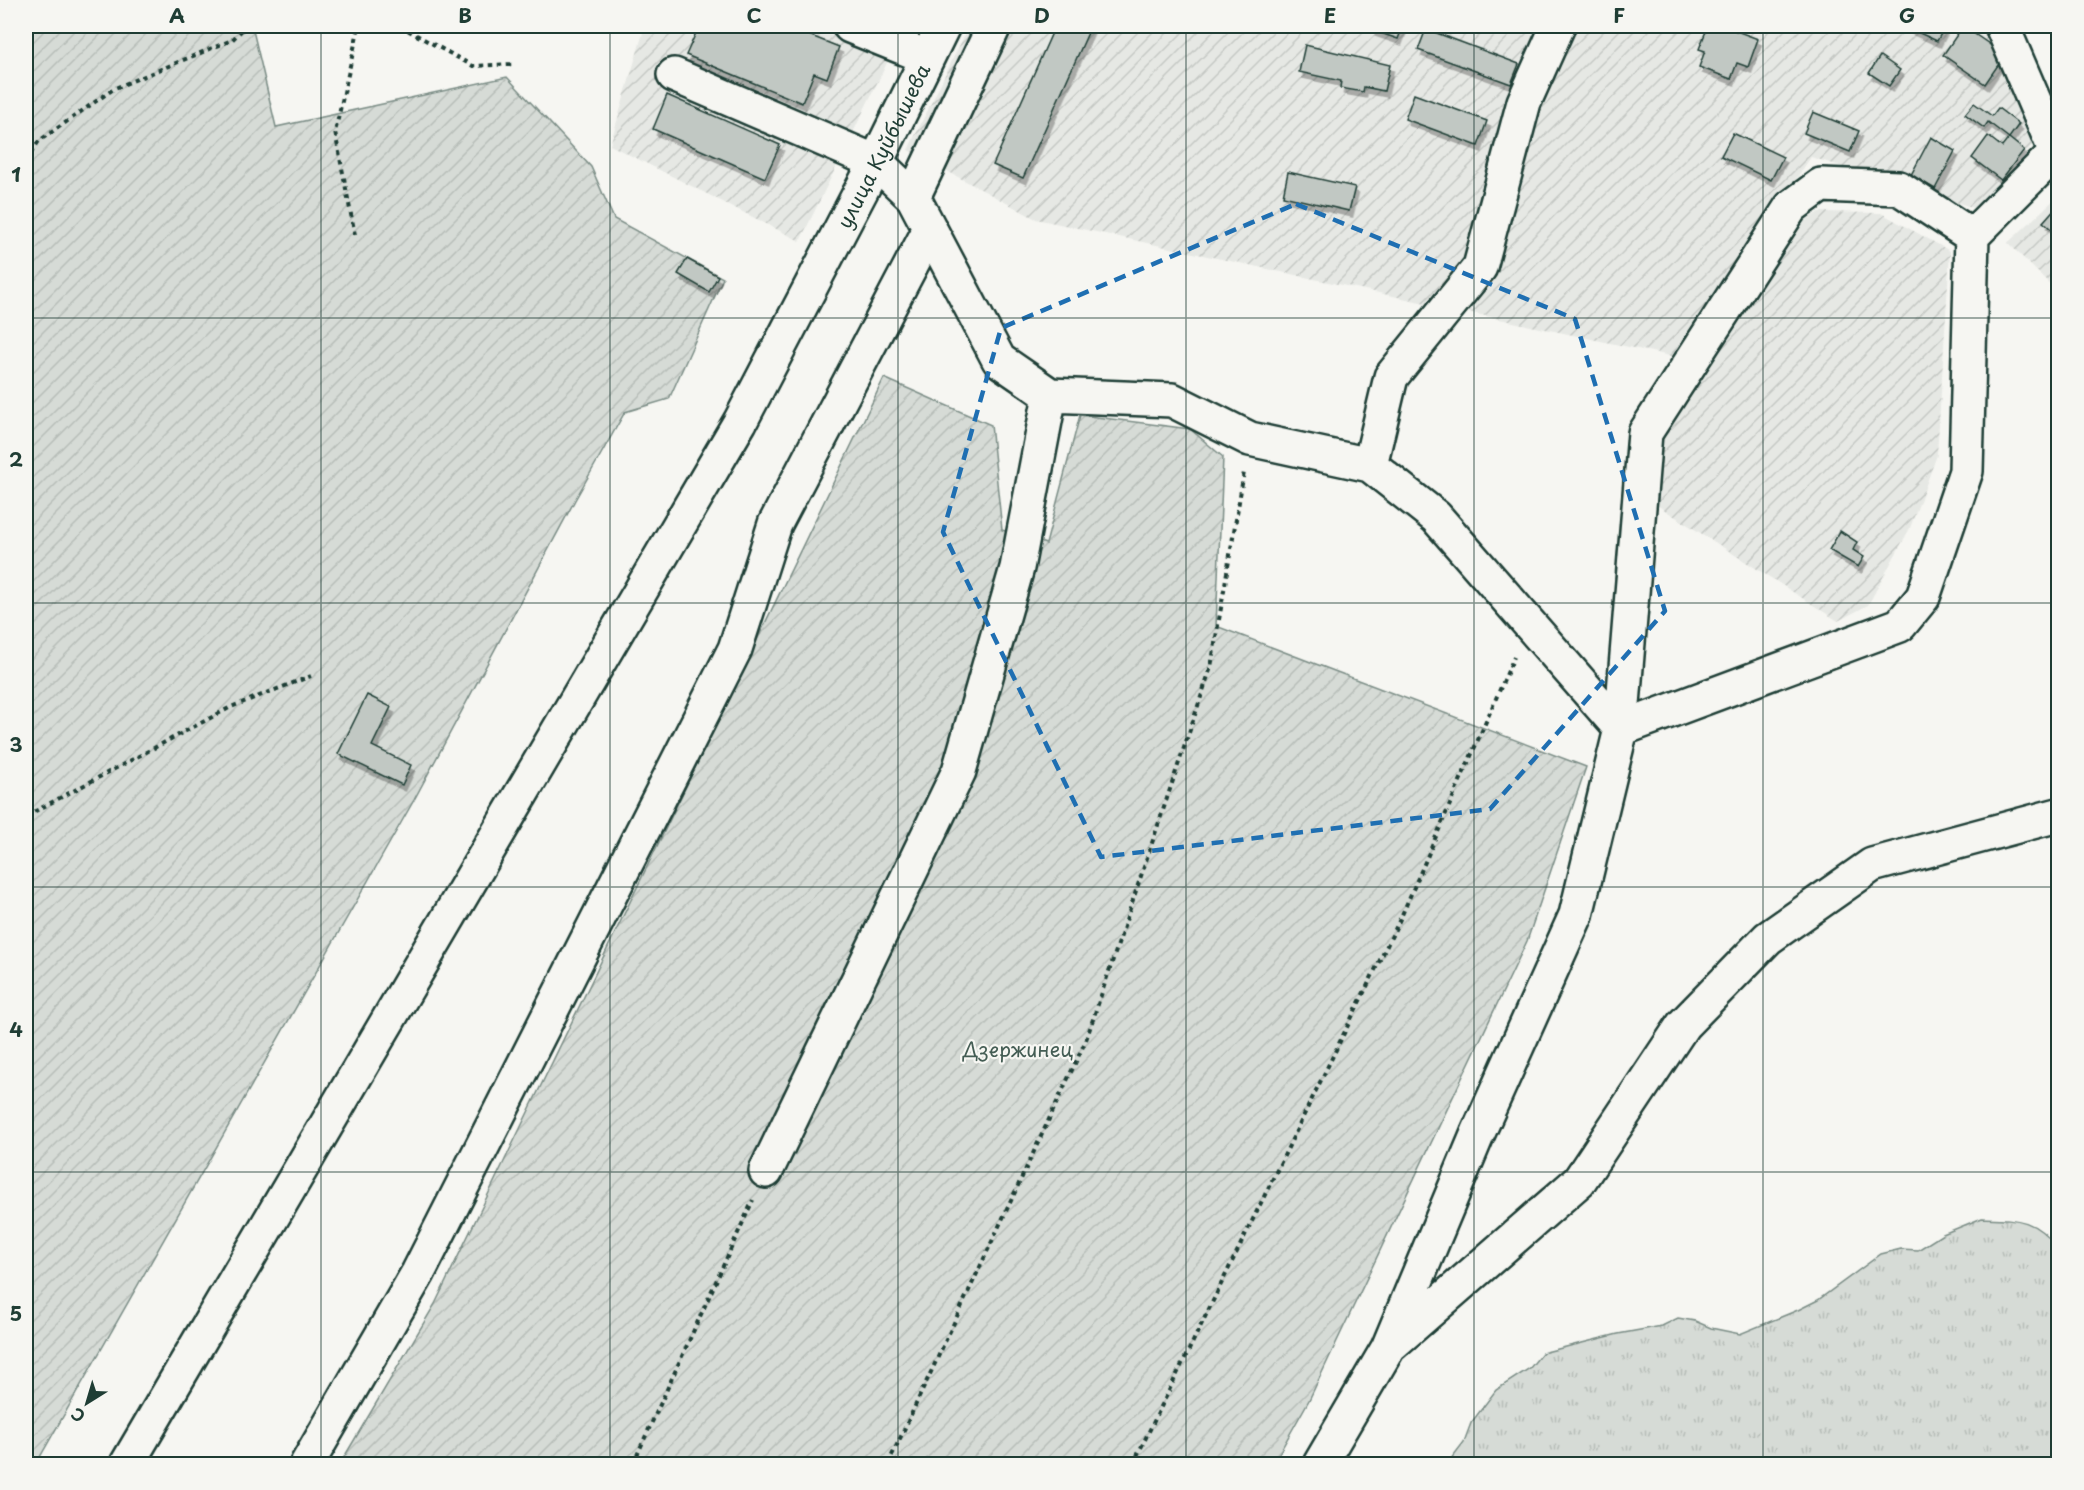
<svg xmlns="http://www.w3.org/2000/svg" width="2084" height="1490" font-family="'Playpen Sans',sans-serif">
	<defs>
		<pattern id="industrial-furrows" width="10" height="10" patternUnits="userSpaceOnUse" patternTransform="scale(1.5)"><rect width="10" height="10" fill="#e6e8e4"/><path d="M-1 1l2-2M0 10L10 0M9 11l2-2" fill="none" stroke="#c5c8c4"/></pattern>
		<pattern id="grass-tufts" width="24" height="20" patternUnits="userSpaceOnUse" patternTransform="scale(1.5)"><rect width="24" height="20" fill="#d6dbd6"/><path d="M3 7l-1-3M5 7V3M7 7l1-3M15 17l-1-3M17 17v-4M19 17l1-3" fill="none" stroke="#b7bdb8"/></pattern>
		<pattern id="garden-furrows" width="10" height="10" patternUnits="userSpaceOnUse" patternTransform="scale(1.5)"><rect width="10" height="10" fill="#d6dbd6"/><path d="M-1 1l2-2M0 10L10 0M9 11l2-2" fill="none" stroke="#b7bdb8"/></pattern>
		<filter id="shadow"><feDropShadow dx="3.5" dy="6" stdDeviation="0" flood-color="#0004"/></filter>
	</defs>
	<rect width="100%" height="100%" fill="#f6f6f2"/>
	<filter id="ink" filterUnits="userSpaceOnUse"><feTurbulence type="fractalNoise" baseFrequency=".0167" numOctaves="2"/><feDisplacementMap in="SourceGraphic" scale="12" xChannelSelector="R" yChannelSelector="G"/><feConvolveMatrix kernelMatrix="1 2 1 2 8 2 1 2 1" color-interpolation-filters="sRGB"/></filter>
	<g filter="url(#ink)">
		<path fill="url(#industrial-furrows)" d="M645,26H905L800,241L610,145Z
			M969,26H1991L2040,135L1981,210L1811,157L1675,357L1036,219L908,150Z
			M2058,196V292L2008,243Z
			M1819,212L1881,213L1950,251L1937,455L1910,528L1868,605L1838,621L1649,500L1654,441L1792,229Z"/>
		<path fill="url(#grass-tufts)" stroke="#7a8c85" stroke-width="1.5" d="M1982,1218C2018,1219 2034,1218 2058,1248V1464H1447L1464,1442L1471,1423L1496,1390L1530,1368L1542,1353L1618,1334L1662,1326L1678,1318L1695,1321L1711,1328L1740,1334L1798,1310L1818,1300L1881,1254L1901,1249L1918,1250L1943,1234Z"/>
		<path fill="url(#garden-furrows)" stroke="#7a8c85" stroke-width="1.5" d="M26,26H252L276,127L507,77L591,167L614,219L723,278L669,399L625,412L575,500L414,800L36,1464H26Z
			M884,378L991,425L1002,530L1046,544L1080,415L1190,429L1223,457L1216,626L1586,767L1527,941L1309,1400L1273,1464H340L435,1304Z"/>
		<path fill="#c1c8c3" stroke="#1f3d34" stroke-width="1.5" filter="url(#shadow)" d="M699,26H786L839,47L827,78L814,73L802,103L686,55Z
			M1055,26H1091L1023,178L993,165Z
			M1374,26H1403L1398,39L1372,30Z
			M1708,26H1723L1758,39L1748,67L1737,63L1731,79L1699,67L1705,51L1699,49Z
			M1904,26H1945L1937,41Z
			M1963,26L2005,55L1985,84L1943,55Z
			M1426,29L1519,64L1511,84L1418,50Z
			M1305,45L1390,65L1384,91L1364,87L1363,92L1340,88L1341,81L1299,72Z
			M1880,56L1900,70L1889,86L1869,73Z
			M1414,94L1487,121L1478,146L1405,119Z
			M667,95L780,145L765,178L653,129Z
			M1974,103L1992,116L1998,108L2019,124L2009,138L1988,122L1984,128L1965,114Z
			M1813,112L1859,131L1850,152L1804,133Z
			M1733,133L1783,157L1771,180L1721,156Z
			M1988,136L2002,147L2009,138L2024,150L2001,180L1972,158Z
			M1931,137L1955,151L1935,189L1911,175Z
			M1288,172L1355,187L1349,211L1283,196Z
			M2057,206L2058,207V235L2043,222Z
			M687,259L718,276L709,292L678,274Z
			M1840,531L1857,542L1853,550L1864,557L1858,567L1829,550Z
			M367,695L391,707L372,746L411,765L402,785L338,754Z"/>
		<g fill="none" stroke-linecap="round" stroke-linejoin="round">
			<g stroke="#1f3d34" stroke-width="38">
				<path id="minor" d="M850,26L927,57
					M2002,26L2056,152L2058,154
					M674,75L876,162L913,197L999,360L1050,395L1172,400L1250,439L1370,465L1436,517L1621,729L1900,625L1923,597L1966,471L1972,236L2056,152
					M913,197L994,26
					M1370,465L1391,377L1480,267L1524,102L1558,26
					M766,1171L959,771L1017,568L1050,395
					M1392,1344L1579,1181L1683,1025L1768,938L1872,865L2058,815
					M307,1464L418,1273L735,649L775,524L930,229
					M1320,1464L1388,1348L1478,1133L1576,915L1621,729L1645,433L1791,207L1821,185L1899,188L1972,236"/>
			</g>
			<g stroke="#1f3d34" stroke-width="38">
				<g id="major">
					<path id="s1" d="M127,1464L740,422L876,162L943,26"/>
				</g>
			</g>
			<path stroke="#1f3d34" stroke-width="4" stroke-dasharray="4.5 4.5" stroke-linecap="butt" d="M400,26L473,66L514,64
				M26,160L39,141L115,88L232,40L246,26
				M355,235L335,132L359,26
				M26,816L231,707L311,676
				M633,1464L753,1200
				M888,1464L1086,1040L1211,667L1244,472
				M1133,1464L1401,917L1514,657"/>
			<use href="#minor" stroke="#f6f6f2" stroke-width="33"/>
			<use href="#major" stroke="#f6f6f2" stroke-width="33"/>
		</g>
	</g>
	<path fill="none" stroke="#1f6fb2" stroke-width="4.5" stroke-dasharray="12 8" stroke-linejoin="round" d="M1296,204L1575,319L1665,611L1490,809L1101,857L943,532L1001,328Z"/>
	<path fill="none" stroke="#1f3d34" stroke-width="1.5" stroke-opacity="0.55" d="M321,26V1464M610,26V1464M898,26V1464M1186,26V1464M1474,26V1464M1763,26V1464M26,318H2058M26,603H2058M26,887H2058M26,1172H2058"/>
	<g text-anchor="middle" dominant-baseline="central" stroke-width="4.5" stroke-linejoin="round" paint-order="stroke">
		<g font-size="20" fill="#1f3d34" stroke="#f6f6f2">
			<text stroke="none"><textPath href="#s1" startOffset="1520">улица Куйбышева</textPath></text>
		</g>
		<g font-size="20" fill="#445d54" stroke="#f6f6f2">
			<text x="1018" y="1049">Дзержинец</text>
		</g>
	</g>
	<rect width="2084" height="1490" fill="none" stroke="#f6f6f2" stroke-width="66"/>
	<g transform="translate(87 1403) rotate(217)" stroke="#f6f6f2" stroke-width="4.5" paint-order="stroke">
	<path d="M0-4.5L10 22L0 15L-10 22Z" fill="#1f3d34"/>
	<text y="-9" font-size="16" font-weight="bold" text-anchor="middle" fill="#1f3d34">С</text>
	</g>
	<rect x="33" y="33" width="2018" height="1424" fill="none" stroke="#1f3d34" stroke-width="2"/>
	<g font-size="20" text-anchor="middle" font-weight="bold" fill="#1f3d34">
		<text x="177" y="23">A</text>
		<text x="465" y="23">B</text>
		<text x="754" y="23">C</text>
		<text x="1042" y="23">D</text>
		<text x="1330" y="23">E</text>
		<text x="1619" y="23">F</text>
		<text x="1907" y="23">G</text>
		<text x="16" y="182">1</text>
		<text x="16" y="467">2</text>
		<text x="16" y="752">3</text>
		<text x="16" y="1037">4</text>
		<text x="16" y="1321">5</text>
	</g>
</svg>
